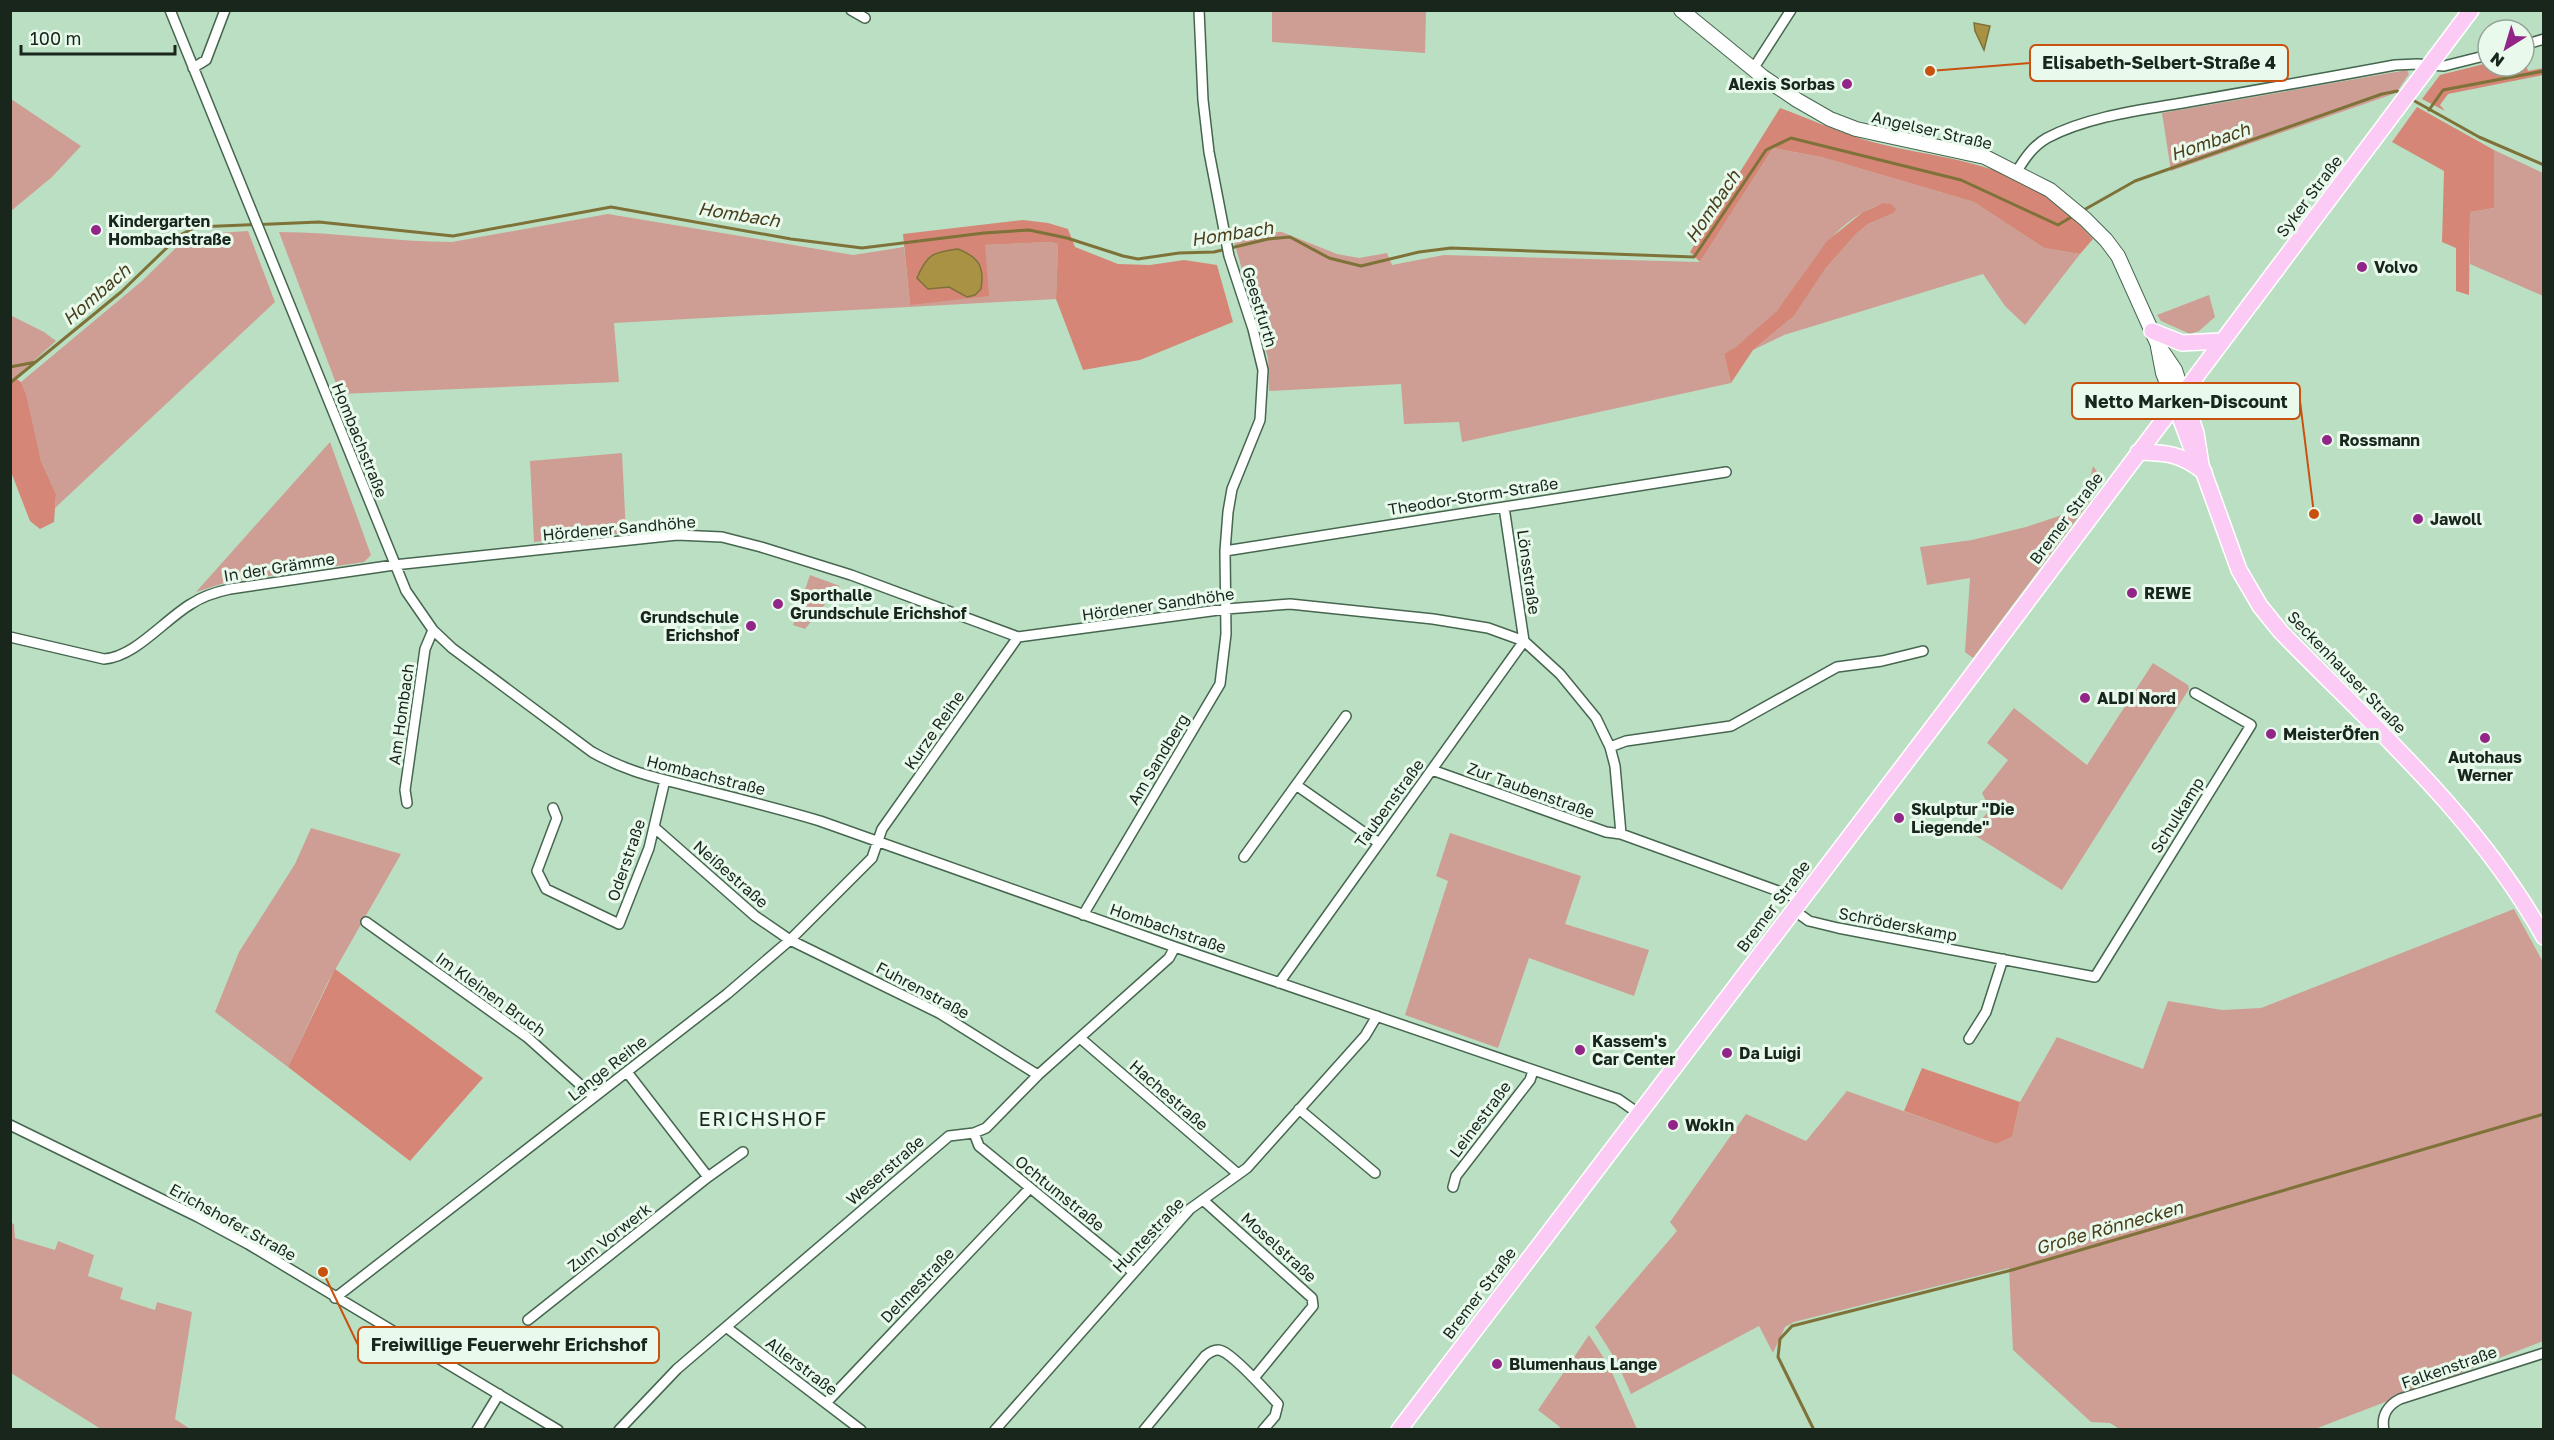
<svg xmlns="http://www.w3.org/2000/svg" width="2554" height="1440" font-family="'Golos Text',sans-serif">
	<rect width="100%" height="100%" fill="#bbdfc3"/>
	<path fill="#ce9e94" d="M1272,11H1426L1425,53L1272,42Z
		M2407,70L2409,74L2396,93L2171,171L2162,113Z
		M11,99L81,146L52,177L11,211Z
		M1773,148L1821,157L1974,202L2044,248L2080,254L2025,325L2005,306L1983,274L1784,335L1753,350L1794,316L1826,268L1856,234L1868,224L1894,213L1895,208C1887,200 1880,204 1871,208C1826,229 1807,274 1778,310C1763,327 1743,343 1724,354L1731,383L1462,442L1459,422L1404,424L1401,384L1269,391L1268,358L1234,242L1268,232H1282L1337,254L1359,258L1387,253L1392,265L1444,255L1700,262Z
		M2494,150L2543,173V296L2470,264V212L2494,208Z
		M608,214L853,255L904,247L910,305L985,245L1051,242L1058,244L1056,299L614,323L619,382L340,394L279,232C337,232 394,242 452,242Z
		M248,231L275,302L55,508L56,494L41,461L21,382L142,281L185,239L202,234Z
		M2209,295L2215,317L2199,331L2190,334L2161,321L2157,315Z
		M10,315L44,332L56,341L11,381Z
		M330,442L371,555L364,562L227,582L196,592Z
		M622,453L626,533L534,542L530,461Z
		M2093,466L2101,477L2088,504L1973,658L1965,652L1970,578L1927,585L1920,547L1972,540L2026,527L2068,513L2089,482Z
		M810,575L840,586L805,629L793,625Z
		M2153,663L2188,685L2189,689L2062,890L1971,833L1990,809L1982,793L2008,760L1987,743L2014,708L2087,765Z
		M311,828L401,854L327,984L288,1067L215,1012L239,952L295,864Z
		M1450,833L1581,876L1565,924L1649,950L1634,996L1529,958L1498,1048L1405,1015L1448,881L1436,876Z
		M2514,909L2543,962V1341L2315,1429L2121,1430L2110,1423L2091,1422L2013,1350L2009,1268L1794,1322L1785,1327L1773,1353L1759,1326L1631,1394L1617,1362L1595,1327L1677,1231L1670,1222L1746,1114L1806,1141L1847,1091L1996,1144L2012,1137L2020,1102L2057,1037L2143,1069L2168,1001L2222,1010L2261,1008Z
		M11,1223L14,1224L15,1238L55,1250L58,1241L94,1255L88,1276L123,1288L120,1299L155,1310L157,1302L192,1312L175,1419L190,1429H101L11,1373Z
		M1589,1335L1609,1366L1637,1429H1559L1560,1427L1538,1410Z"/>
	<path fill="#d58676" d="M2524,60L2528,71L2543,68V75L2448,94L2440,105L2445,111L2422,99L2440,75L2488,63V66H2524Z
		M2417,107L2494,150V208L2470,212L2469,295L2456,291V248L2442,242L2444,171L2392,142Z
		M1780,108C1807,118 1834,130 1862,139C1923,157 1992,158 2046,195C2063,208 2078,223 2093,239L2080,254L2044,248L1974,202L1821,157L1773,148L1700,262L1690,252Z
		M1883,203L1891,204L1896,209L1894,213L1868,224L1856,234L1826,268L1794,316L1753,350L1731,383L1724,354L1737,346L1777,311L1827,241L1863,212Z
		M1023,220L1048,223L1068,229L1075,247L1118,264L1150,265L1184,260L1217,265L1233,322L1140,360L1083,370L1056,299L1058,244L1051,242L985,245L989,296L910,305L903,234Z
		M15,378L21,382L26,395L41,461L56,494L54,522L40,529L30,521L11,472V381Z
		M335,969L483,1078L410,1161L288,1067Z
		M1922,1068L2020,1102L2012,1137L1996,1144L1904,1111Z"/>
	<path fill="#aa9245" stroke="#7e7239" stroke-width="1.5" d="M1974,23L1990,26L1984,50L1975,31Z
		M958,249C978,257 985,266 981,289L975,295L967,297L949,287L928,289L917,278C927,254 933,252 958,249Z"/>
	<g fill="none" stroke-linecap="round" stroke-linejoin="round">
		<path stroke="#7e7239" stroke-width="3" d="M2411,99L2479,137L2544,165
			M2429,110L2443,90L2544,71
			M2082,211L2135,181L2382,94L2397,91L2402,95
			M10,367L36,362
			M10,383L121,292L180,235L196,227L319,222L453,236L611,207L791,239L862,248L984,233L1029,230L1067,238L1123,256L1138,259L1179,253L1214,252L1268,239L1290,237L1329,258L1361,266L1419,252L1451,248L1694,257L1766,150L1791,138L1961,180L2058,225L2073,216
			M1814,1430L1778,1357L1780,1339L1792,1326L2012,1270L2544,1114"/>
		<g stroke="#46664f" stroke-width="12">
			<path id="street" d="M170,10L406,591L433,630L452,648L592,752C629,773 659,778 700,789C740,799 780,809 820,821L1175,947L1618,1099L1638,1113
				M851,10L865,18
				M2524,45L2544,39
				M193,68L206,60L225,10
				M1753,69L1791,10
				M2017,171C2025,158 2033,146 2047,138C2089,116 2142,110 2188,102C2257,90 2326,78 2395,65L2417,64L2444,66L2488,55
				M1225,551L1726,472
				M10,637L104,659C135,657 164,620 191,604C203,596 216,592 230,589L394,565L677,535L722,537L761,547L851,575L1018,637L1226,609L1290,604L1433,619L1488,628L1524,641L1560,674L1596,718L1610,747L1615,766L1621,834L1800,899
				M1346,716L1296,785L1379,843
				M1610,747L1626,741L1731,726L1837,667L1882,661L1923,651
				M1432,770L1606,832L1621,834
				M407,803L405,790L425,649L433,630
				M553,808L557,818L537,871L546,889L619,924L649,848L665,780
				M655,828L755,916L790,940L939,1013L1038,1075
				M1244,857L1296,785
				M1792,909L1809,921L1838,928L2095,977L2251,725L2195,693
				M1083,915L1220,684L1226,634L1225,551L1228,512L1232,489L1260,420L1263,370L1253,329L1229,256L1209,152L1203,100L1199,10
				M366,922L527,1037L594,1097
				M1279,983L1524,641L1504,507
				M1080,1038L1238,1174
				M1969,1039L1986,1012L2003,959
				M627,1072L708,1177L743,1152
				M1299,1109L1375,1173
				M10,1125L198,1217L248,1244L558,1430
				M974,1133L979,1146L1133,1272
				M1453,1187L1456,1176L1530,1080L1533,1071
				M1203,1200L1312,1298L1313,1306L1254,1378
				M335,1298L727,994L790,940L872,858L882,829L1018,637
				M528,1320L708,1177
				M726,1327L861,1430
				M826,1403L1030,1188
				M477,1430L499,1394
				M619,1430L677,1369L949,1136L974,1133L986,1128L1038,1075L1169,958L1175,947
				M995,1430L1190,1209L1247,1168L1365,1036L1377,1016
				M1144,1430L1205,1356C1210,1352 1216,1348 1222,1351C1236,1357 1267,1392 1278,1404L1275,1416L1263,1430
				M2384,1430C2381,1416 2388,1405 2400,1399L2544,1353"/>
		</g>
		<g stroke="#46664f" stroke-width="16">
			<path id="secondary" d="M1681,10L1763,77L1797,100L1830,119L1856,129L1985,157L2050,190L2085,219L2106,240L2118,256L2158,345L2175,370L2183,394
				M2158,347L2163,373L2175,404"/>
		</g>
		<g stroke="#fff" stroke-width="18">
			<path id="primary" d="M2152,331L2182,343L2221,341
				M2183,394L2196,433L2201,465L2239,570L2260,606L2281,632C2375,728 2477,817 2544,937
				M2175,404L2194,454
				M2138,452C2167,453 2180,453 2204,472
				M1399,1430L1951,703L2471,10"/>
		</g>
		<use href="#street" stroke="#fff" stroke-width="9"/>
		<use href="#secondary" stroke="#fff" stroke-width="14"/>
		<use href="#primary" stroke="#fccbf5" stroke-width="15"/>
	</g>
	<g fill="#922588" stroke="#e9faec" stroke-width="2">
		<circle cx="1847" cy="84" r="6"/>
		<circle cx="96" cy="230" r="6"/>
		<circle cx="2362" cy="267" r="6"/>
		<circle cx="2327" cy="440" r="6"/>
		<circle cx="2418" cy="519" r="6"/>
		<circle cx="2132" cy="593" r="6"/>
		<circle cx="778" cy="604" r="6"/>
		<circle cx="751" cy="626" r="6"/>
		<circle cx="2085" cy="698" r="6"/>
		<circle cx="2271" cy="734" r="6"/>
		<circle cx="2485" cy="738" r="6"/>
		<circle cx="1899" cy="818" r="6"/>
		<circle cx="1580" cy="1050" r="6"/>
		<circle cx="1727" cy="1053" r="6"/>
		<circle cx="1673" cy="1125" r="6"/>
		<circle cx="1497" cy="1364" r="6"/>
	</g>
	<g text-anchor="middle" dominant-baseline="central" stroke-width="6" stroke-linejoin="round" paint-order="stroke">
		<g font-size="16" font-weight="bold" fill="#18261c" stroke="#e9faec" text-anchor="start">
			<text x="1835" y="84" text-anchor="end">Alexis Sorbas</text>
			<text x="108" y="221">Kindergarten<tspan x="108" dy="18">Hombachstraße</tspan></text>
			<text x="2374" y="267">Volvo</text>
			<text x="2339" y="440">Rossmann</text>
			<text x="2430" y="519">Jawoll</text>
			<text x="2144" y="593">REWE</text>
			<text x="790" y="595">Sporthalle<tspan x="790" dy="18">Grundschule Erichshof</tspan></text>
			<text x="739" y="617" text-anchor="end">Grundschule<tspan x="739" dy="18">Erichshof</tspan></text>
			<text x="2097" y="698">ALDI Nord</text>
			<text x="2283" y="734">MeisterÖfen</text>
			<text x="2485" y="757" text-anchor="middle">Autohaus<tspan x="2485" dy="18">Werner</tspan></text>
			<text x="1911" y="809">Skulptur "Die<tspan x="1911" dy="18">Liegende"</tspan></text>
			<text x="1592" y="1041">Kassem's<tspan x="1592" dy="18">Car Center</tspan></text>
			<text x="1739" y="1053">Da Luigi</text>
			<text x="1685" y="1125">WokIn</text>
			<text x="1509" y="1364">Blumenhaus Lange</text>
		</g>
		<g font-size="16" fill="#18261c" stroke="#e9faec">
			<text transform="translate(1932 130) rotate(13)">Angelser Straße</text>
			<text transform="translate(2309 196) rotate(-53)">Syker Straße</text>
			<text transform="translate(1260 307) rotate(73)">Geestfurth</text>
			<text transform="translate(360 440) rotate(68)">Hombachstraße</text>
			<text transform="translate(1473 496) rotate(-9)">Theodor-Storm-Straße</text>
			<text transform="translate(2066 518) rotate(-53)">Bremer Straße</text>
			<text transform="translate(619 528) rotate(-5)">Hördener Sandhöhe</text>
			<text transform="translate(279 567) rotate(-9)">In der Grämme</text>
			<text transform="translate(1529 572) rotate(82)">Lönsstraße</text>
			<text transform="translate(1158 604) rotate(-8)">Hördener Sandhöhe</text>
			<text transform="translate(2347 672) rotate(46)">Seckenhauser Straße</text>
			<text transform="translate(401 714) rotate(-82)">Am Hombach</text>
			<text transform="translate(934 730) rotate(-55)">Kurze Reihe</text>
			<text transform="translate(1158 759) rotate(-59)">Am Sandberg</text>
			<text transform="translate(706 775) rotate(14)">Hombachstraße</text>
			<text transform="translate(1531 790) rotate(20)">Zur Taubenstraße</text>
			<text transform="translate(1389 803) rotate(-54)">Taubenstraße</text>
			<text transform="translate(2177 815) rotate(-58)">Schulkamp</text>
			<text transform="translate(626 860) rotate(-71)">Oderstraße</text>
			<text transform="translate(731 874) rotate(41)">Neißestraße</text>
			<text transform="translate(1773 906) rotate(-53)">Bremer Straße</text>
			<text transform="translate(1898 924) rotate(11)">Schröderskamp</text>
			<text transform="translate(1168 928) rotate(19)">Hombachstraße</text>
			<text transform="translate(923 990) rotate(28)">Fuhrenstraße</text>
			<text transform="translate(491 994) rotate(36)">Im Kleinen Bruch</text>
			<text transform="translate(607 1068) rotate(-38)">Lange Reihe</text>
			<text transform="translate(1169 1095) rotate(41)">Hachestraße</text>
			<text transform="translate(1480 1119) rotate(-53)">Leinestraße</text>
			<text transform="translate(885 1170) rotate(-41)">Weserstraße</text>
			<text transform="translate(1060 1193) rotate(39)">Ochtumstraße</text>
			<text transform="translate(233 1222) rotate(29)">Erichshofer Straße</text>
			<text transform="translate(1148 1235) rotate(-47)">Huntestraße</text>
			<text transform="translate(609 1237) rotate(-38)">Zum Vorwerk</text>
			<text transform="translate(1279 1247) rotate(42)">Moselstraße</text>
			<text transform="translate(917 1285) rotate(-46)">Delmestraße</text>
			<text transform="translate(1479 1293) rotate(-53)">Bremer Straße</text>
			<text transform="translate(802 1366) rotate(37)">Allerstraße</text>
			<text transform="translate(2449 1367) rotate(-19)">Falkenstraße</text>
		</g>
		<g font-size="18" font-style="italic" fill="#493e1c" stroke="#e9faec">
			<text transform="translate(2210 141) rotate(-19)">Hombach</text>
			<text transform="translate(1712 206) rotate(-56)">Hombach</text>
			<text transform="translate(739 214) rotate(9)">Hombach</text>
			<text transform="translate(1232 233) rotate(-9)">Hombach</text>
			<text transform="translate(96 294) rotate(-41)">Hombach</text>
			<text transform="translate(2109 1227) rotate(-16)">Große Rönnecken</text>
		</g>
		<g font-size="20" letter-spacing="1.5" fill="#18261c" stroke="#e9faec">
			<text x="763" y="1118">ERICHSHOF</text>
		</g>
	</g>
	<path fill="none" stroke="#c9510e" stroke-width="2" d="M1930 71L2030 63M2314 514L2300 401M323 1272L358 1345"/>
	<g fill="#c9510e" stroke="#e9faec" stroke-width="2">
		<circle cx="1930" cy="71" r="6"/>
		<circle cx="2314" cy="514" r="6"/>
		<circle cx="323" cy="1272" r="6"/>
	</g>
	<g fill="#e9faec" stroke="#c9510e" stroke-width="2">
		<rect x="2030" y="45" width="258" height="36" rx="6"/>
		<rect x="2072" y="383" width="228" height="36" rx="6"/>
		<rect x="358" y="1327" width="301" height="36" rx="6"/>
	</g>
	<g font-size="18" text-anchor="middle" font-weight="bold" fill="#18261c">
		<text x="2159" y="69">Elisabeth-Selbert-Straße 4</text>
		<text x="2186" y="408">Netto Marken-Discount</text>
		<text x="509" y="1351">Freiwillige Feuerwehr Erichshof</text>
	</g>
	<rect width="2554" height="1440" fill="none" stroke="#18261c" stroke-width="24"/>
	<g transform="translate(2506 48) rotate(217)"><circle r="28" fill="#e9faec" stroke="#95a599" stroke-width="1.5"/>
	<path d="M0-4.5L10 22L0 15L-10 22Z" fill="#922588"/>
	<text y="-9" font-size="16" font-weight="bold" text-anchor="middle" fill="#18261c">N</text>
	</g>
	<path d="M21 45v9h154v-9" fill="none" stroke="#18261c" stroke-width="3"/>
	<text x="30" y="45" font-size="18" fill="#18261c" stroke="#e9faec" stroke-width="4.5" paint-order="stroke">100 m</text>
</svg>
